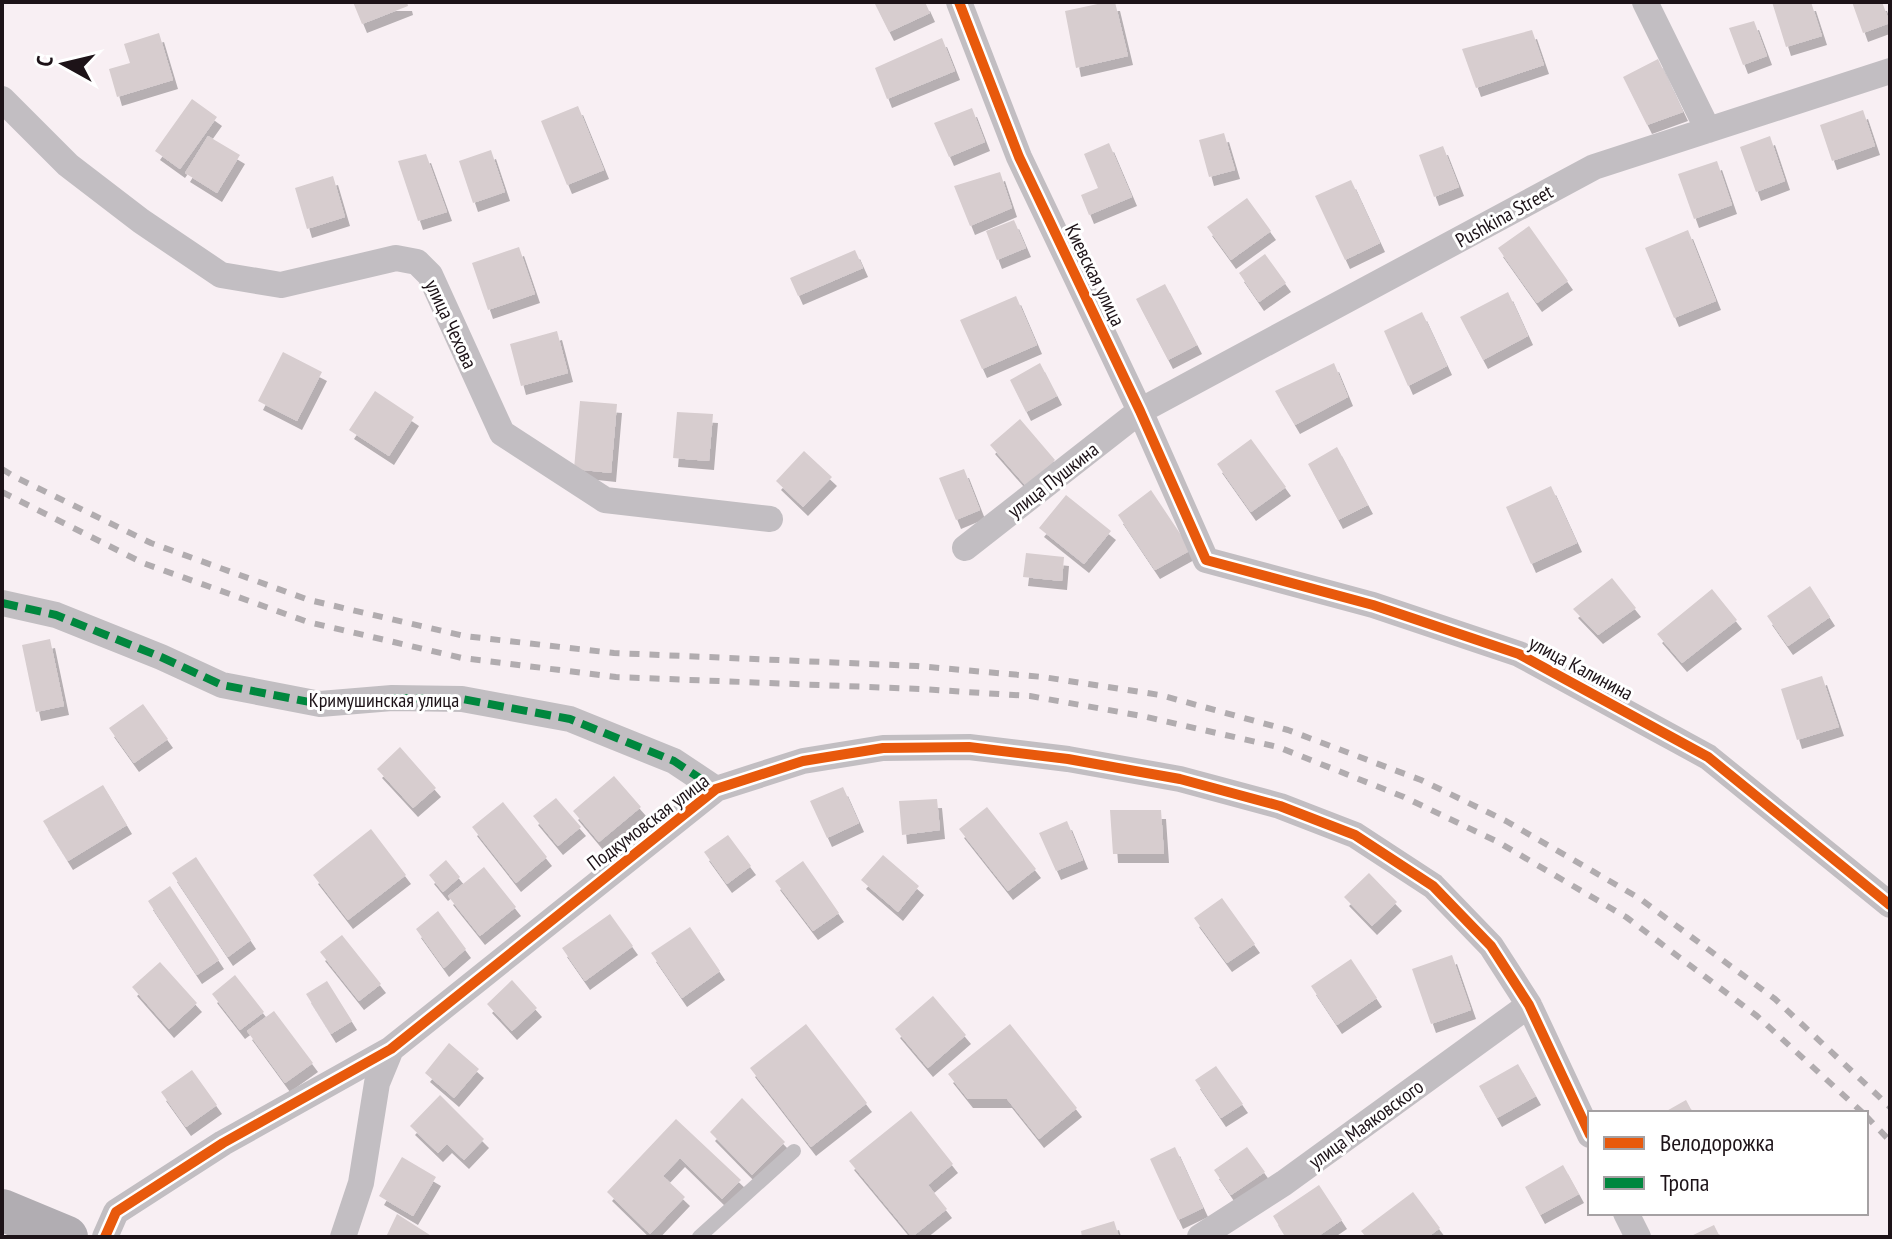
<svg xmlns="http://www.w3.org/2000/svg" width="1892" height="1239" font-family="'PT Sans Narrow',sans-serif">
	<defs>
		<filter id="shadow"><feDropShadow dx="5" dy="9" stdDeviation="0" flood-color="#0004"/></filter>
	</defs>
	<rect width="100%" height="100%" fill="#f8eff3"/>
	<path fill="#d7cdcf" filter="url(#shadow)" d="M353,2H407L408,6L362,24Z
		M874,2H925L930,13L889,32Z
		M1107,2H1115L1128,56L1076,68L1065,11Z
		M1772,2H1811L1822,36L1786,47Z
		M1852,2H1882L1890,23L1863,33Z
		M1754,21L1767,56L1743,65L1729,28Z
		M1532,30L1544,65L1476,88L1462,49Z
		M159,33L173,80L117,97L109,69L130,63L124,44Z
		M942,38L955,71L887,99L875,68Z
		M1658,59L1683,112L1647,125L1623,77Z
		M192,99L217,117L180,169L155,151Z
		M578,106L604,170L567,185L541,121Z
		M972,108L985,142L949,157L934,123Z
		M1863,110L1875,146L1832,161L1820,125Z
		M1224,133L1235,170L1209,177L1199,140Z
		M208,136L240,155L217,193L185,173Z
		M1770,136L1785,181L1756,192L1740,147Z
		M1109,143L1132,197L1089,215L1081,195L1098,188L1084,154Z
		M1443,146L1459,187L1434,197L1419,155Z
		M491,150L505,192L473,203L459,161Z
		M426,154L447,212L418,221L398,161Z
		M1717,161L1732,205L1694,219L1678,174Z
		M1000,172L1012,208L970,226L954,186Z
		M333,176L345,217L307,229L295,188Z
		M1351,180L1380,243L1345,260L1315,196Z
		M1247,198L1271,231L1231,260L1207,227Z
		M1014,220L1026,248L997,260L986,231Z
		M1529,226L1568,281L1537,303L1498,248Z
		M1688,230L1716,301L1674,318L1645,248Z
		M519,247L535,294L488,310L472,263Z
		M855,250L863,268L798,296L790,278Z
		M1265,254L1286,283L1259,302L1239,273Z
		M1165,284L1197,345L1168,360L1136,299Z
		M1508,292L1528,336L1483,360L1460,317Z
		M1016,296L1037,345L982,369L960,320Z
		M1422,312L1447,366L1408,386L1384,331Z
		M557,331L568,373L521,386L510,344Z
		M283,352L322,372L297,421L258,401Z
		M1040,363L1057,396L1026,412L1010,380Z
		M1334,363L1348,397L1295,425L1275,391Z
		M375,391L414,417L389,456L349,430Z
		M580,401L617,404L611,473L574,469Z
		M677,412L713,414L709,461L673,458Z
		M1020,419L1055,460L1026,486L990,445Z
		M1251,439L1286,487L1251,512L1217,464Z
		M1337,447L1368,505L1338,520L1308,464Z
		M804,451L832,477L803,507L776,481Z
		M964,469L980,510L956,520L939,478Z
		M1551,486L1577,543L1531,564L1506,507Z
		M1151,490L1191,550L1155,570L1118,515Z
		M1066,495L1111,531L1084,564L1039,528Z
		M1026,553L1064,557L1062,581L1023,577Z
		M1612,578L1636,608L1598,635L1573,609Z
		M1810,586L1830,617L1788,646L1767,616Z
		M1712,589L1737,620L1682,663L1657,634Z
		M50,639L64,706L36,712L22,645Z
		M1822,676L1839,727L1797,740L1781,689Z
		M143,704L168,739L134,763L109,728Z
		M400,747L436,788L413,808L377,769Z
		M614,776L641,807L599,842L573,811Z
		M103,785L127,825L68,861L43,821Z
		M843,787L859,823L827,838L810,801Z
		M556,798L581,827L558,846L533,816Z
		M937,799L940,830L902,835L899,801Z
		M503,802L547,857L516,883L472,827Z
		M987,807L1036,869L1008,891L959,829Z
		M1110,810H1161L1164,854H1113Z
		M1067,821L1083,860L1056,871L1039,833Z
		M371,829L406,875L348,920L313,875Z
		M728,835L751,866L727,884L704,852Z
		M883,855L919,886L898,912L861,880Z
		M196,857L251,940L228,957L172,873Z
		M446,860L460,877L443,892L429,875Z
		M803,861L839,913L813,931L775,881Z
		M484,867L516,907L480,936L448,896Z
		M1369,873L1397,902L1372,926L1344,897Z
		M170,886L219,960L197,975L148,901Z
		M1222,898L1255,944L1227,963L1194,918Z
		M438,911L466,949L444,968L416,929Z
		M610,914L633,946L585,981L562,948Z
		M690,927L720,971L682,998L651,953Z
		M342,935L381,984L359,1001L320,952Z
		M1452,955L1471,1010L1431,1024L1412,969Z
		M1351,959L1377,998L1337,1025L1311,986Z
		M160,962L197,1003L169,1029L132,987Z
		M235,975L264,1012L240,1030L212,994Z
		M512,980L537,1008L512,1031L487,1004Z
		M327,981L352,1021L331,1034L306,994Z
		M933,996L966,1035L928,1068L895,1029Z
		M274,1011L313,1063L285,1083L247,1031Z
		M806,1024L867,1103L811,1147L750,1068Z
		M1010,1024L1077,1108L1039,1139L1007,1099H968L948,1074Z
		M449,1043L479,1069L454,1098L425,1073Z
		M1518,1064L1536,1096L1497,1118L1479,1086Z
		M1216,1066L1243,1104L1221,1118L1195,1080Z
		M192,1070L217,1105L186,1127L161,1092Z
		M440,1095L484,1139L464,1160L447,1144L438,1153L410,1126Z
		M742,1098L785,1142L752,1175L710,1132Z
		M1686,1100L1693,1113H1663Z
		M911,1111L953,1164L928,1185L947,1209L912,1237L849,1161Z
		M676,1119L741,1180L722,1199L680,1158L663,1176L685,1197L650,1234L607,1192Z
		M1175,1147L1203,1208L1178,1220L1150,1159Z
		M1247,1147L1265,1172L1231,1195L1214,1170Z
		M402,1157L436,1177L413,1216L379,1196Z
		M1563,1165L1579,1194L1540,1215L1525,1187Z
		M1319,1185L1342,1220L1317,1237H1286L1273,1216Z
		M1413,1192L1440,1228L1428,1237H1366L1361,1231Z
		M397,1214L433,1237H386Z
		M1114,1221L1119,1237H1082L1081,1231Z
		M1714,1225L1720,1237H1689Z"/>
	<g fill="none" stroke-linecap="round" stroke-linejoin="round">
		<path stroke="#c2bec2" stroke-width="14" d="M699,1237L794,1151"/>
		<path stroke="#c2bec2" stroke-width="26" d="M959,2L1019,157L1140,411L1206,560L1373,605L1519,654L1708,757L1890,905
			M1645,2L1708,130
			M2,99L68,165L141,221L221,275L281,285L396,258L417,262L430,275L502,433L605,500L770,519
			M965,548L1140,411L1594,167L1890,71
			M2,603L56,615L161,657L222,685L320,704L392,698L462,699L570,719L674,761L716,789
			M1626,1213L1638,1237
			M105,1237L116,1212L223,1143L391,1049L716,789L803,761L883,748L969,747L1068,759L1180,779L1280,806L1355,835L1433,886L1491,946L1529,1005L1590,1135
			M343,1237L361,1183L377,1083L391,1049
			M1200,1237L1284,1183L1529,1005"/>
		<path stroke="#b1adb2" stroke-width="42" d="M2,1210L67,1237"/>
		<path stroke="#b1acaf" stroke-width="6" stroke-dasharray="10 10" stroke-linecap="butt" d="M2,469L15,477L151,543L309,600L464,636L614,653L917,666L1043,677L1160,695L1288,730L1421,780L1506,821L1639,898L1775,999L1890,1107
			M2,492L143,563L308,622L462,658L616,677L920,689L1030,696L1142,716L1278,747L1404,797L1498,842L1626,917L1757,1016L1863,1113
			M1866,1116L1890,1141"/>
		<path stroke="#00873e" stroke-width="8" stroke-dasharray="16 8" stroke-linecap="butt" d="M2,603L56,615L161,657L222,685L320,704L392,698L462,699L570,719L674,761L716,789"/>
		<g stroke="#fff" stroke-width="15">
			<path id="cycleway" d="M959,2L1019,157L1140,411L1206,560L1373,605L1519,654L1708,757L1890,905
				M105,1237L116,1212L223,1143L391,1049L716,789L803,761L883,748L969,747L1068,759L1180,779L1280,806L1355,835L1433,886L1491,946L1529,1005L1590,1135"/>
		</g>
		<use href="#cycleway" stroke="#e8590c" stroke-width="10"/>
	</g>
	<g text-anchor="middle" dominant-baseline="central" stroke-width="6" stroke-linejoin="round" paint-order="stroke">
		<g font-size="20" fill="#1d1318" stroke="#fff">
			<text transform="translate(1504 216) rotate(-29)">Pushkina Street</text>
			<text transform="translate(1095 275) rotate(64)">Киевская улица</text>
			<text transform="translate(451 324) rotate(65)">улица Чехова</text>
			<text transform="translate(1053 480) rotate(-38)">улица Пушкина</text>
			<text transform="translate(1581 668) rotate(28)">улица Калинина</text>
			<text x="384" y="700">Кримушинская улица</text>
			<text transform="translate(648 822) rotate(-37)">Подкумовская улица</text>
			<text transform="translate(1366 1124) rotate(-36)">улица Маяковского</text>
		</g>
	</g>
	<rect width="1892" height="1239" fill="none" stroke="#1d1318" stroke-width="8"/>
	<rect x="1588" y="1111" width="280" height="104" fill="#ffffff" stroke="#a5a1a3" stroke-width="2"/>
	<rect x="1604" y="1137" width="40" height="12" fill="#e8590c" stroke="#a5a1a3" stroke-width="2"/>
	<text x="1660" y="1151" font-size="24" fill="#1d1318">Велодорожка</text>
	<rect x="1604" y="1177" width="40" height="12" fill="#00873e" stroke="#a5a1a3" stroke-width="2"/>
	<text x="1660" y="1191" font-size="24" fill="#1d1318">Тропа</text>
	<g transform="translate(64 64) rotate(278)" stroke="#ffffff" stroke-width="6" paint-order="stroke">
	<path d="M0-6L14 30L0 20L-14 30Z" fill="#1d1318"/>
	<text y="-12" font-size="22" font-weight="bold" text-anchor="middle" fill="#1d1318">С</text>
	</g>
</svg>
